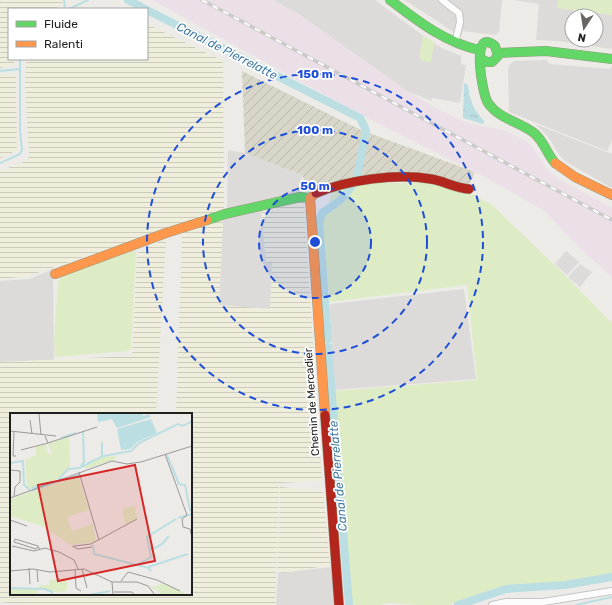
<svg xmlns="http://www.w3.org/2000/svg" width="612" height="605" font-family="Rubik,sans-serif">
	<defs>
		<pattern id="construction-furrows" width="10" height="10" patternUnits="userSpaceOnUse"><rect width="10" height="10" fill="#d8d6c9"/><path d="M-1 1l2-2M0 10L10 0M9 11l2-2" fill="none" stroke="#b9b7ac"/></pattern>
		<pattern id="farmland-rules" width="6" height="5" patternUnits="userSpaceOnUse"><rect width="6" height="5" fill="#efeddb"/><path d="M0 2.5h6" fill="none" stroke="#cccbbc"/></pattern>
		<pattern id="water-ripples" width="26" height="14" patternUnits="userSpaceOnUse"><rect width="26" height="14" fill="#badee2"/><path d="M2 4q2-2 4 0t4 0M15 11q2-2 4 0t4 0" fill="none" stroke="#9fbec1"/></pattern>
	</defs>
	<rect width="100%" height="100%" fill="#edebe8"/>
	<path fill="#dddbd9" fill-rule="evenodd" d="M273,0H375L430,41L442,48L461,56V64L466,65L460,103L432,98V101L407,91L300,15Z
		M404,0H502L499,32L495,35L462,31L461,37L411,4Z
		M514,0H612V49L558,41L536,40L539,4ZM572,16H596V40H572Z
		M546,60L550,64L610,69L612,67V140L607,151L509,112L508,67L510,64L514,61Z
		M228,150L245,153L302,175L300,192L288,196L266,263H272L270,309L219,306L223,219L227,208Z
		M53,269L54,360L0,362V281L30,279Z
		M464,289L476,379L334,390L330,304Z
		M332,567L335,605H276L278,573Z"/>
	<path fill="#ebe0e8" d="M152,0H272L300,15L407,91L439,110L468,123L503,130L525,140L533,148L547,169L557,178L612,208V277L589,257L543,210L487,178L363,116Z"/>
	<path fill="url(#construction-furrows)" d="M242,71L361,130L475,172L470,183L463,186L428,174L362,178L309,191L302,175L245,153Z"/>
	<path fill="url(#farmland-rules)" d="M0,0H62V3L56,9H9V59H15V60L14,65L0,68Z
		M147,24L223,61L224,210L28,276L0,279V171L26,161L29,155L25,85L26,59H147Z
		M14,74L16,78L17,150L0,159V75Z
		M301,199L304,202L322,481L279,483L275,605H25L0,602V362L132,356L137,253L166,238L156,414H11V594H191V414H176L182,233L223,219L219,305L270,309L272,263H266L261,209Z
		M280,487L323,491L330,565L284,573L277,572Z"/>
	<path fill="#deecc6" d="M558,0H612V15L557,8Z
		M423,35L434,42L431,62L421,61V59L419,58Z
		M377,183H433L471,194L491,204L563,273L612,323V574L564,584L504,586L449,605H420L389,603L380,605H355L352,602L334,391L477,380L467,285L330,302L322,225L333,190Z
		M133,249L136,253L131,348L129,351L55,357L54,339L58,281L63,275Z"/>
	<path fill="#dcdbd9" d="M547,20L572,24V40H591V42L548,37L549,31L547,25Z
		M596,27L612,29V46L600,44L601,38L596,37Z
		M535,124L612,154V188L568,163L560,156L547,135Z
		M566,251L579,262L567,275L555,264Z
		M580,264L592,272L580,287L568,277Z"/>
	<path fill="url(#water-ripples)" d="M464,83L468,85C470,102 473,108 484,121L483,124L463,118Z"/>
	<g fill="none" stroke-linecap="round" stroke-linejoin="round">
		<path stroke="#badee2" stroke-width="2" d="M64,0L65,9
			M69,9L88,0
			M0,71L20,69
			M0,163L20,154L22,150L20,130V59
			M576,605L612,597"/>
		<path stroke="#badee2" stroke-width="8" d="M128,0L145,9
			M147,10L360,118L366,130L357,177
			M328,339L319,223L322,213C334,205 344,199 351,187
			M328,347L349,605
			M458,605L506,589L565,585L612,577"/>
		<g stroke="#c6c5c4" stroke-width="8">
			<path id="street" d="M442,0L459,13L460,22L455,43
				M492,605L506,602H543L612,591"/>
		</g>
		<g stroke="#98987e" stroke-width="10">
			<path id="fast" d="M390,0C418,21 444,42 479,50
				M498,53L546,51L612,59
				M480,58L487,62H492L498,56L495,46C470,25 482,94 488,103C499,119 520,122 534,133C544,141 547,154 555,163
				M207,220L225,214L300,197L310,198"/>
		</g>
		<g stroke="#98987e" stroke-width="10">
			<path id="slow" d="M555,163L575,177L612,195
				M316,193L310,198L325,415
				M55,274L166,233L207,220"/>
		</g>
		<g stroke="#98987e" stroke-width="10">
			<path id="jam" d="M316,193C348,180 396,173 431,179C444,181 455,188 469,189
				M325,415L339,605"/>
		</g>
		<use href="#street" stroke="#fcfcfc" stroke-width="6"/>
		<use href="#fast" stroke="#63d668" stroke-width="9"/>
		<use href="#slow" stroke="#ff974d" stroke-width="9"/>
		<use href="#jam" stroke="#b3261e" stroke-width="9"/>
		<g stroke="#cbcbca" stroke-width="3.5">
			<path id="rail" d="M202,0L612,220"/>
		</g>
		<use href="#rail" stroke="#fff" stroke-width="2" stroke-dasharray="6" stroke-linecap="butt"/>
	</g>
	<circle cx="315" cy="242" r="56" fill="#1d4ed8" fill-opacity=".12"/>
	<g fill="none" stroke="#1d4ed8" stroke-width="2" stroke-dasharray="7 5">
		<circle cx="315" cy="242" r="56"/>
		<circle cx="315" cy="242" r="112"/>
		<circle cx="315" cy="242" r="168"/>
	</g>
	<g text-anchor="middle" dominant-baseline="central" stroke-width="3.5" stroke-linejoin="round" paint-order="stroke">
		<g font-size="11" fill="#1f1f1f" stroke="#fff">
			<text transform="translate(312 402) rotate(-94)">Chemin de Mercadier</text>
		</g>
		<g font-size="12" font-style="italic" fill="#427ba4" stroke="#fff">
			<text transform="translate(227 51) rotate(27)">Canal de Pierrelatte</text>
			<text transform="translate(338 476) rotate(-95)">Canal de Pierrelatte</text>
		</g>
	</g>
	<g transform="translate(10 413)">
		<rect width="182" height="182" fill="#edebe8"/>
		<path d="M59,23L60,54L44,68L20,76L17,73L15,47L26,42V33L36,31L37,40L42,42L38,31ZM105,43V47L75,56L74,53L93,44ZM68,63L79,97L57,104L62,118L83,111L86,129L61,132L32,113L0,103V86ZM125,93L127,105L115,112L113,96ZM57,165V178L44,179L30,176L29,172H39V167ZM153,171L174,179L175,182H150L147,176L144,177L141,174ZM0,175L28,176V182H0Z" fill="#deecc6"/>
		<path d="M87,0H132L133,3L139,1L141,4L107,15L102,6L88,9ZM141,6L147,20L127,29L120,36L111,37L107,16Z" fill="#badee2"/>
		<path fill="none" stroke="#badee2" stroke-width="2" d="M51,25L66,20M92,29V43M157,42L169,71L175,72L180,97L182,98M0,50L13,48L14,72L20,77M71,53L74,49L73,19M48,67L58,56L69,55L93,43L121,38L129,30L168,11L173,13L182,8M22,75L43,69M21,78L54,66L68,62L70,65M168,105L182,101M83,132L84,141L139,155L141,158M140,137L151,132L159,123M127,152L141,144L137,124L166,106M138,154L178,141M0,175L35,176L42,179V182M79,182L100,178"/>
		<path fill="none" stroke="#9b9998" stroke-width="1" d="M29,1L31,22M20,7L22,21M0,18L46,23M4,19L3,43H6M38,30L87,14M11,37L38,30L35,23M155,41L177,102L172,106L173,114L180,116L182,125M0,57L10,58V69L5,74L4,83M69,59L89,127M0,85L102,48L117,51L131,49L182,33M0,107L17,113M2,133L24,138L35,135L49,139L64,147L68,156M62,133L68,136L82,134M64,133L81,131L127,106M28,134L26,136L4,129L5,126L28,133L30,137M19,155L20,171M72,156L77,175M27,157L28,169M65,157L66,175L71,178M0,158L23,156L40,159L74,156L102,169L103,182M111,168L118,159L147,167L170,178M102,169H127L138,173L145,182M104,179H122L125,182"/>
		<path fill="#d62828" fill-opacity="0.15" stroke="#d62828" stroke-width="2" d="M125,52L145,148L48,168L28,72Z"/>
		<rect width="182" height="182" fill="none" stroke="#1f1f1f" stroke-width="2"/>
	</g>
	<circle cx="315" cy="242" r="6" fill="#1d4ed8" stroke="#fff" stroke-width="2"/>
	<g font-size="12" text-anchor="middle" font-weight="bold" fill="#1d4ed8" stroke="#fff" stroke-width="3.5" stroke-linejoin="round" paint-order="stroke">
		<text x="315" y="78">150 m</text>
		<text x="315" y="134">100 m</text>
		<text x="315" y="190">50 m</text>
	</g>
	<rect x="8" y="8" width="140" height="52" fill="#ffffff" stroke="#a5a5a5"/>
	<rect x="16" y="21" width="20" height="6" fill="#63d668" stroke="#a5a5a5"/>
	<text x="44" y="28" font-size="12" fill="#1f1f1f">Fluide</text>
	<rect x="16" y="41" width="20" height="6" fill="#ff974d" stroke="#a5a5a5"/>
	<text x="44" y="48" font-size="12" fill="#1f1f1f">Ralenti</text>
	<g transform="translate(584 28) rotate(192)"><circle r="19" fill="#ffffff" stroke="#a5a5a5"/>
	<path d="M0-3L7 15L0 10L-7 15Z" fill="#676665"/>
	<text y="-6" font-size="11" font-weight="bold" text-anchor="middle" fill="#1f1f1f">N</text>
	</g>
</svg>
